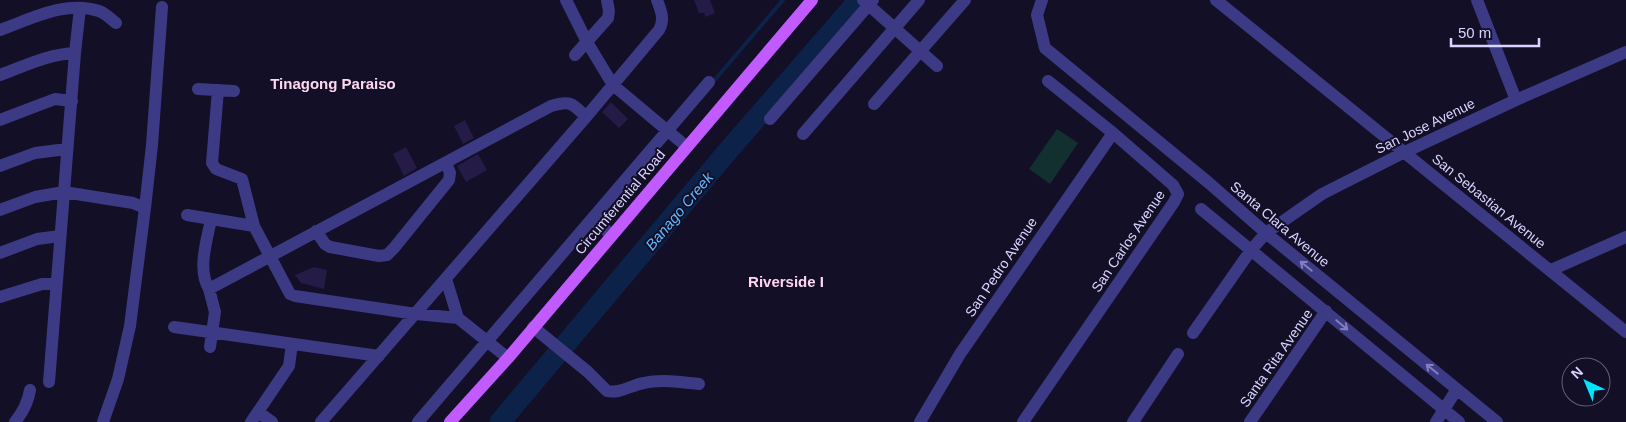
<svg xmlns="http://www.w3.org/2000/svg" width="1626" height="422" font-family="Helvetica,sans-serif">
	<rect width="100%" height="100%" fill="#130f26"/>
	<path fill="#12302f" d="M1057,129L1078,143L1050,184L1029,169Z"/>
	<g fill="none" stroke-linecap="round" stroke-linejoin="round">
		<path stroke="#0c2248" stroke-width="4" d="M713,82L783,0"/>
		<path stroke="#0c2248" stroke-width="21" d="M500,422L727,152L859,0"/>
	</g>
	<path fill="#241b47" d="M694,0H710L715,13L706,17L704,13H699Z
		M611,102L628,119L619,128L602,112Z
		M465,120L474,138L463,144L454,126Z
		M406,147L417,168L404,176L393,154Z
		M478,154L487,170L466,182L457,166Z
		M314,267L327,270L324,289L301,283L295,275Z"/>
	<g fill="none" stroke-linecap="round" stroke-linejoin="round">
		<path stroke="#3d3a85" stroke-width="12" d="M566,0L587,42L613,85L687,147
			M863,0L937,66
			M1042,0L1037,15L1045,48L1209,183L1266,233L1497,422
			M1216,0L1626,332
			M1477,0L1516,100
			M0,30C31,19 66,0 99,11C105,13 111,19 116,23
			M575,55L608,18L609,11L607,0
			M0,75C25,66 48,54 75,53
			M198,89L234,91
			M218,90L212,163L216,169L242,179L254,226L290,294L295,296L416,314L458,318L508,358
			M874,104L965,0
			M770,119L873,0
			M0,120L55,99L72,101
			M803,134L919,0
			M0,166L35,153L67,149
			M145,208L152,145L162,7
			M1201,209L1459,422
			M0,210L35,197L64,192L133,203L145,208L130,326L118,379L103,422
			M187,215L254,226
			M592,219L612,235
			M316,231L325,244L330,247L379,256L387,255L394,248L449,180L450,173L446,163
			M0,253L37,239L60,236
			M1551,270L1626,237
			M446,279L458,318
			M209,289C197,269 207,241 211,219
			M0,297L42,284H56
			M174,327L379,356
			M533,327L588,372L607,391C620,394 631,385 644,383C661,379 682,382 699,384
			M1193,333L1251,250L1266,233L1322,194L1405,152L1516,100L1626,52
			M210,347L215,312L209,289L551,106C570,100 572,103 586,117
			M49,382L75,53L80,8
			M258,412L272,422
			M15,422C23,412 28,403 30,390
			M251,422L289,366L292,344
			M321,422L586,117L659,30C665,19 661,11 657,0
			M418,422L709,82
			M920,422L960,354L1113,133
			M1023,422L1174,202L1178,194L1173,185L1113,133L1048,81
			M1133,422L1178,354
			M1250,422L1326,311
			M1436,422L1457,389"/>
		<path stroke="#c25bff" stroke-width="12" d="M450,422L508,358L812,0"/>
	</g>
	<defs><path id="oneway-shaft" d="M-6 0H5M1.5-3L5.5 0L1.5 3" fill="none" stroke-width="1.6" stroke-linecap="round" stroke-linejoin="round" transform="scale(1.25)"/></defs>
	<g stroke="#837fbc">
		<use href="#oneway-shaft" transform="translate(1306 266) rotate(-141)"/>
		<use href="#oneway-shaft" transform="translate(1342 325) rotate(40)"/>
		<use href="#oneway-shaft" transform="translate(1432 369) rotate(-141)"/>
	</g>
	<g text-anchor="middle" dominant-baseline="central" stroke-width="4" stroke-linejoin="round" paint-order="stroke">
		<g font-size="14" fill="#d9d4ff" stroke="#130f26">
			<text transform="translate(1425 126) rotate(-26)">San Jose Avenue</text>
			<text transform="translate(1489 201) rotate(39)">San Sebastian Avenue</text>
			<text transform="translate(620 202) rotate(-50)">Circumferential Road</text>
			<text transform="translate(1280 224) rotate(40)">Santa Clara Avenue</text>
			<text transform="translate(1128 241) rotate(-56)">San Carlos Avenue</text>
			<text transform="translate(1001 267) rotate(-56)">San Pedro Avenue</text>
			<text transform="translate(1276 358) rotate(-55)">Santa Rita Avenue</text>
		</g>
		<g font-size="15" font-weight="bold" fill="#ffd6f0" stroke="#130f26">
			<text x="333" y="83">Tinagong Paraiso</text>
			<text x="786" y="281">Riverside I</text>
		</g>
		<g font-size="15" font-style="italic" fill="#62b6ff" stroke="#130f26">
			<text transform="translate(679 211) rotate(-50)">Banago Creek</text>
		</g>
	</g>
	<g transform="translate(1586 382) rotate(316)"><circle r="24" fill="#130f26" stroke="#625e7d"/>
	<path d="M0-4L9 19L0 12L-9 19Z" fill="#00e5ff"/>
	<text y="-8" font-size="14" font-weight="bold" text-anchor="middle" fill="#d9d4ff">N</text>
	</g>
	<path d="M1451 38v8h88v-8" fill="none" stroke="#d9d4ff" stroke-width="2.5"/>
	<text x="1458" y="38" font-size="15" fill="#d9d4ff" stroke="#130f26" stroke-width="4" paint-order="stroke">50 m</text>
</svg>
